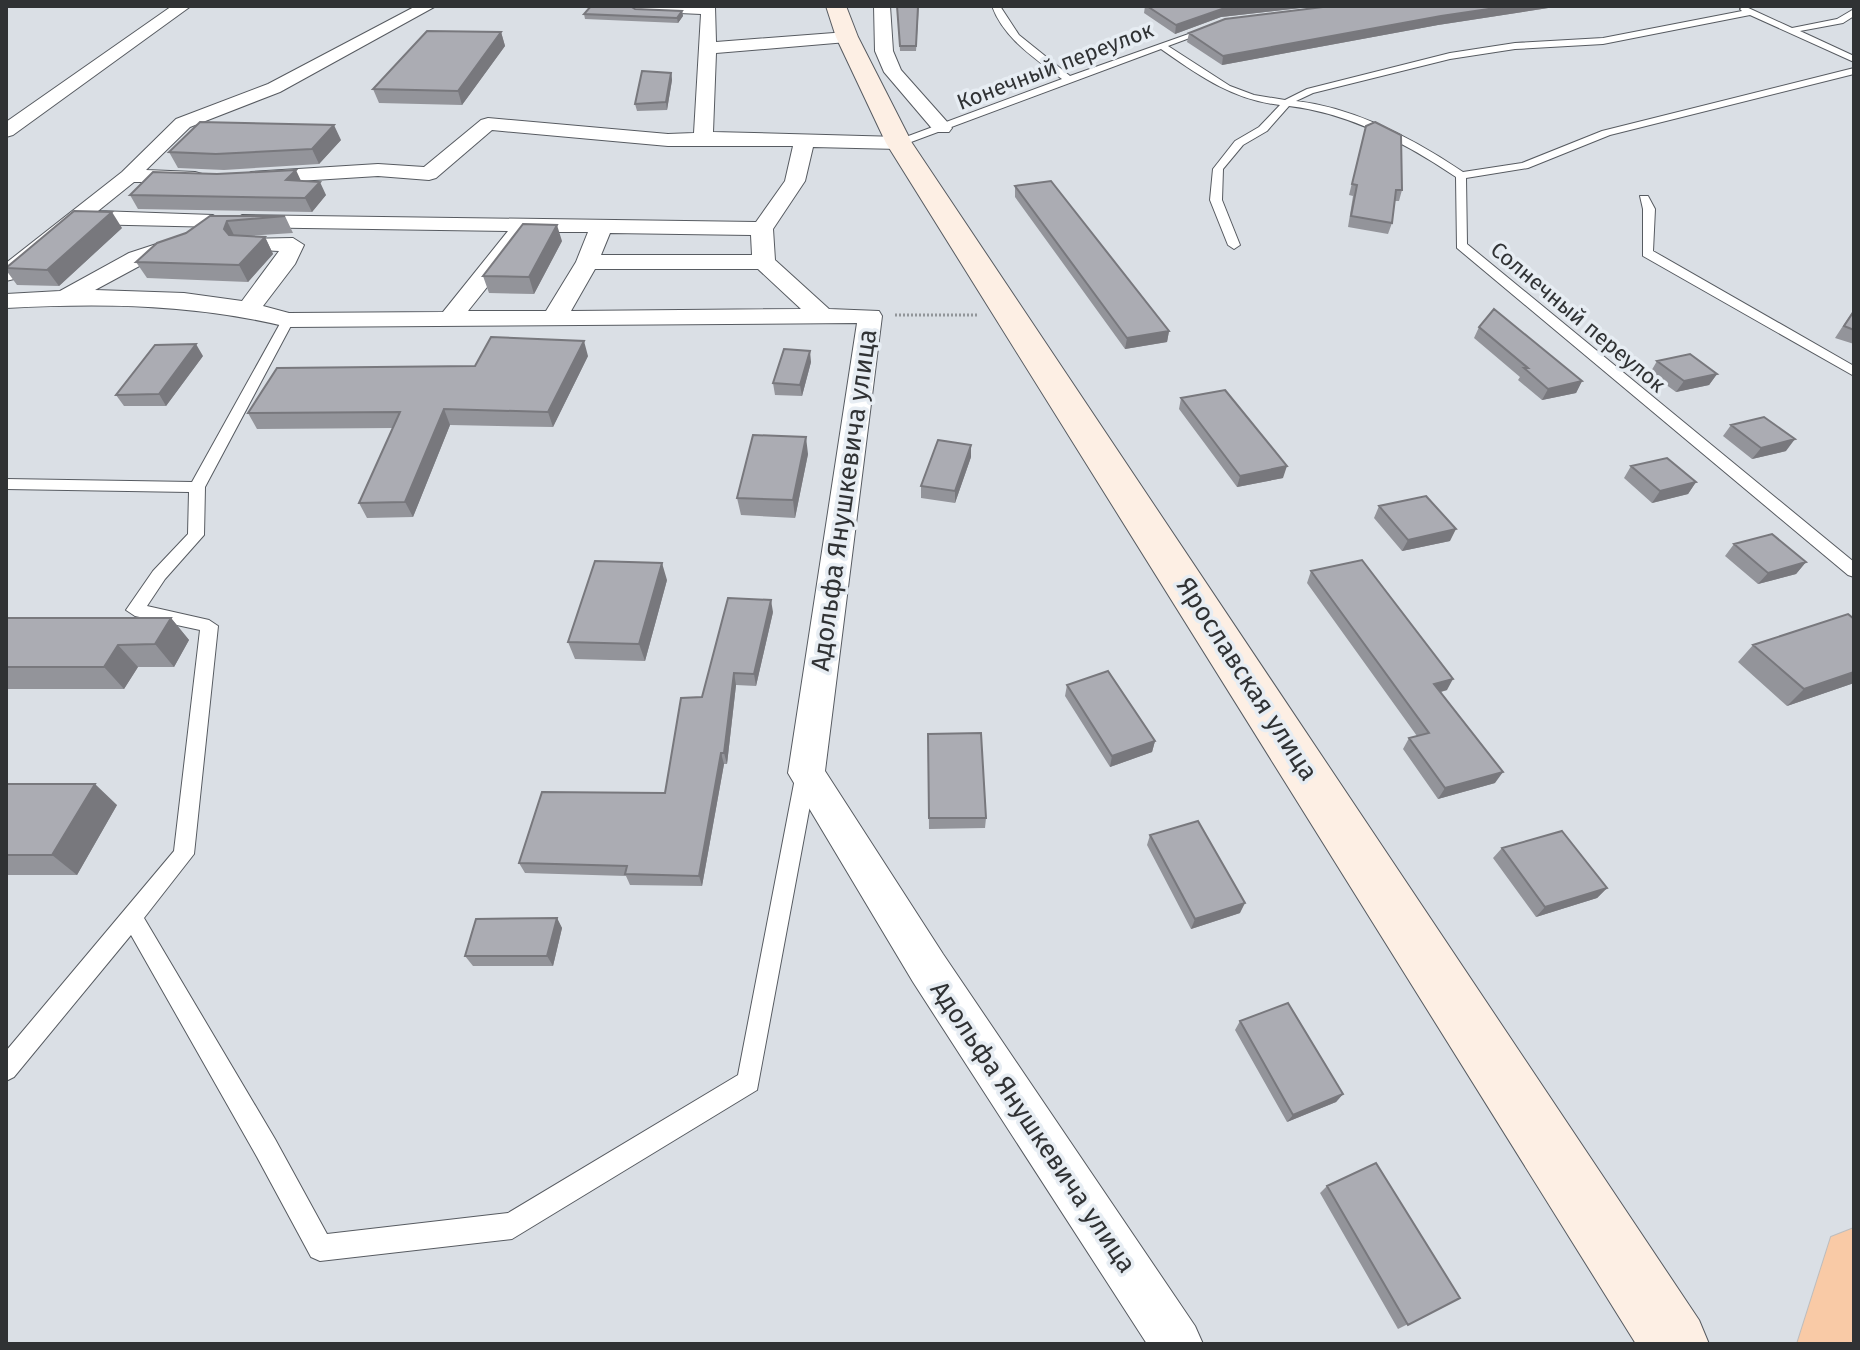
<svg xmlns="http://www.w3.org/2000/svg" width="1860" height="1350" font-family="'Fira Sans',sans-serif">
	<rect width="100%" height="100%" fill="#dadfe5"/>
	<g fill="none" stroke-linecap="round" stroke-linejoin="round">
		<g stroke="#575b61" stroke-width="2">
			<path id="lane" d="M992,6H1000L1019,35L1070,76L1214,25V29L1168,46L1230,86L1254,95L1285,100L1307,89L1450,53L1515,43L1603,38L1742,11L1740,9L1744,6L1792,28L1837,19L1854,9V16L1843,23L1800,31L1854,56V62L1750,15L1603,44L1515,49L1450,59L1313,93L1296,101C1356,108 1414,139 1463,172L1522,163L1602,131L1854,68V74L1610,135L1528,168L1466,178L1467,244L1854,562V577L1848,575L1457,248L1456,177C1406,143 1349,113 1289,106L1267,131L1243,145L1223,169L1222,200L1240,245L1234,249L1228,245L1210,200L1213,169L1235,141L1259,127L1280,105C1233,100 1198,75 1161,49L903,145H895V141L1062,79C1035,58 1004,39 992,6Z
				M1640,196H1648L1655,209L1653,251L1854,366V376L1643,256V209Z
				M288,316L294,320L205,487L204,535L165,579L147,606L209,620L218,626L194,854L144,918L275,1139L327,1234L508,1213L738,1075L796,773L799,767L806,765L813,767L816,773L757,1090L512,1239L320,1261L311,1257L257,1157L131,935L14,1077L6,1081V1051L174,851L200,630L135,616L126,610L153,571L188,534L189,492L6,489V479L192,482L282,320Z"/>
		</g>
		<g stroke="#575b61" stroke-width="2">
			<path id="street" d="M172,6H191L13,135L6,137V122Z
				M416,6H436L280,92L190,127L146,170L195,172L202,174L205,178L202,182H134L98,211L213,215L224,222L221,227L83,224L14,279L6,281V263L122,172L176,119L268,84Z
				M628,6L715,7L716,42L847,32L855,37L847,42L716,53L713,132L899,137L909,143L899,149L813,147L805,181L773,229L775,260L829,309L879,311L882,316L825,771L943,954L1195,1326L1203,1344H1147L913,982L788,773L857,323L288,327C194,304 103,303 6,308V294L60,291L129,253L184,235L195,242L192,247L145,263L95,290L184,293L242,301L279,251L238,249L235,244L238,239L293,238L304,245L295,264L263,306L289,313L443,312L508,231L234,227L231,222L242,215L756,222L785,181L793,146H668L492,130L436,178L429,180L378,176L251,184L241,178L251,172L378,164L424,167L481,120L488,118L668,134L694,133L701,14L636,11ZM531,232H588L576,262L546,311H468ZM610,233L751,235L752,255H601ZM595,269H758L801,309L571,311Z
				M874,6H890L893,51L901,70L949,124L952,128L949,132H935L884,72L875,51Z"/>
		</g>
		<g stroke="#575b61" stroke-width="2">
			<path id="secondary" d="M826,6H846L858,37L912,143L1699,1320L1709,1344H1636L886,143L836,37Z"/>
		</g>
		<g stroke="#bdbdbe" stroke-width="2">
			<path id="highway" d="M1854,1228V1344H1797L1831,1237Z"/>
		</g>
		<path stroke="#92969a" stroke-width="3" stroke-dasharray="2 2" stroke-linecap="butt" d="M895,315H977"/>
		<use href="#lane" fill="#fff" fill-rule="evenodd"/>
		<use href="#street" fill="#fff" fill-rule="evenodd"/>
		<use href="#secondary" fill="#fdefe4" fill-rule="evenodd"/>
		<use href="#highway" fill="#f9caa6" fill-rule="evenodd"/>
	</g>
	<path fill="#93949a" d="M897,6H919L916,51H900Z
		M1145,6H1318L1221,17L1175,34L1144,13Z
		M1331,6H1561L1438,25L1222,65L1187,42L1189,33Z
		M635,9L682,11L683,16L678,23L585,19L584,14Z
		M501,32L505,46L462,105L379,103L373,89Z
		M671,73L672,80L667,110L637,111L635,104Z
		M1366,126L1402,190L1399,201H1395L1392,223L1388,234L1348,227L1353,196L1349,195Z
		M341,140L319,164L224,170L178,168L169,152Z
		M301,181L326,195L312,212L138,209L130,195Z
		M1015,186L1169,331L1167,342L1125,349L1015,197Z
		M210,216H285L293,233L248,236L265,237L273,254L248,282L147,278L136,262L186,233Z
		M122,228L59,286L17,285L6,270V267Z
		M562,241L534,294L489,293L483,276Z
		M1854,309V344L1835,338Z
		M1479,327L1582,381L1576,393L1542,400L1518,380L1520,377L1474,338Z
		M203,356L166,406H124L116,395Z
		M588,356L553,427L450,425L413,517L367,518L359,503L393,428L257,429L248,413L475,366Z
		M1657,361L1717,374L1709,385L1676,392L1650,373Z
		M811,362L802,396L775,395L773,383Z
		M1181,398L1283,478L1237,487L1179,409Z
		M1731,425L1786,451L1752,459L1723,436Z
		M808,454L795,518L741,515L737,498Z
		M971,457L955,503L921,498V486Z
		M1631,466L1696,482L1688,494L1652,503L1624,478Z
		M1379,506L1450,541L1402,551L1374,518Z
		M1734,544L1806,562L1796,574L1758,584L1725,556Z
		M1311,571L1447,690L1441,692L1495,783L1438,799L1403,749L1409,738L1417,736L1307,583Z
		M667,580L645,661L575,659L568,642Z
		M773,612L756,686L736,685L727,764H724L702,886L630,885L626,876L525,873L519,863L665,793L702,697Z
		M6,618H171L189,640L174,667H138L124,689H6Z
		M1753,645L1854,683L1787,706L1738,662Z
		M1067,685L1155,741L1152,752L1110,767L1065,696Z
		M928,734L986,818L985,828L929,829Z
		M6,784L117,805L77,875H6Z
		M1150,835L1240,913L1191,929L1147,845Z
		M1502,848L1607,888L1597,898L1536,917L1493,858Z
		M557,918L562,928L553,966H473L465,956Z
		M1240,1021L1343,1094L1336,1102L1287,1122L1235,1030Z
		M1327,1186L1460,1298L1398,1329L1320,1193Z"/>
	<path fill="#78787d" d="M1245,6H1318L1221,17L1175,34L1176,25L1222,9Z
		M1509,6H1561L1438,25L1222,65L1223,56L1441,16Z
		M682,11L683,16L678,23L677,18Z
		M501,32L505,46L462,105L458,91Z
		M671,73L672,80L667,110L666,102Z
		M334,125L341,140L319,164L312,149Z
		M296,170L302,183L286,180Z
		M320,182L326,195L312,212L305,198Z
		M112,212L122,228L59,286L47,270Z
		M227,221L235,237L232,246L224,229Z
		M557,225L562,241L534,294L529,277Z
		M265,237L273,254L248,282L239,265Z
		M1169,331L1167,342L1125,349L1127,338Z
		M584,341L588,356L553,427L548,412Z
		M196,344L203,356L166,406L159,394Z
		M810,351L811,362L802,396L800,385Z
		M1717,374L1709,385L1676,392L1684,381Z
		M1582,381L1576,393L1542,400L1548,389Z
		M444,409L450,425L413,517L405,502Z
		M806,437L808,454L795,518L793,500Z
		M1795,439L1786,451L1752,459L1761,448Z
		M971,445V457L955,503V491Z
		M1287,466L1283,478L1237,487L1240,476Z
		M1696,482L1688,494L1652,503L1660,491Z
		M1456,529L1450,541L1402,551L1408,540Z
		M1806,562L1796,574L1758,584L1768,573Z
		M662,563L667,580L645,661L639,644Z
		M771,600L773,612L756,686L754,674Z
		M171,618L189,640L174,667L155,644Z
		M118,645L138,667L124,689L104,667Z
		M1854,672V683L1787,706L1804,689Z
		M734,673L736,685L727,764L724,753Z
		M1453,679L1447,690L1428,695L1434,684Z
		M1155,741L1152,752L1110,767L1112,756Z
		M721,753L724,764L702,886L699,876Z
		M1503,772L1495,783L1438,799L1445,788Z
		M95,784L117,805L77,875L52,855Z
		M1607,888L1597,898L1536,917L1545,907Z
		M1245,903L1240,913L1191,929L1195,919Z
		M557,918L562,928L553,966L547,956Z
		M1343,1094L1336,1102L1287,1122L1293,1115Z"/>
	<path fill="#abacb3" stroke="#78787d" stroke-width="2" d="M591,6H630L635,9L682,11L677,18L584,14Z
		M897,6H918L916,46H900Z
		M1147,6H1245L1222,9L1176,25Z
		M1331,6H1509L1441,16L1223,56L1189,33L1225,19Z
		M427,31L501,32L458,91L373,89Z
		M642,71L671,73L666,102L635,104Z
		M200,122L334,125L312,149L216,154L169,152Z
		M1375,122L1401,135L1402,190H1396L1392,223L1351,216L1357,185L1352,184L1366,126Z
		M296,170L286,180L320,182L305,198L130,195L153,172L217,174Z
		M1051,181L1169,331L1127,338L1015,186Z
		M74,211L112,212L47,270L6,268Z
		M210,216H285L227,221L224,229L229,235L265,237L239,265L136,262L157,243L186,233Z
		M523,224L557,225L529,277L483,276Z
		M1494,309L1582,381L1548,389L1524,368H1528L1479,327Z
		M1854,311V330L1844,326Z
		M491,337L584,341L548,412L444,409L405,502L359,503L400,412L248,413L277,368L475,366Z
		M196,344L159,394L116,395L155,345Z
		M784,349L810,351L800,385L773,383Z
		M1690,354L1717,374L1684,381L1657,361Z
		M1225,390L1287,466L1240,476L1181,398Z
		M1764,417L1795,439L1761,448L1731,425Z
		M753,435L806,437L793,500L737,498Z
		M938,440L971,445L955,491L921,486Z
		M1667,458L1696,482L1660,491L1631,466Z
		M1426,496L1456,529L1408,540L1379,506Z
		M1772,534L1806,562L1768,573L1734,544Z
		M1362,560L1453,679L1434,684L1503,772L1445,788L1409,738L1429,733L1311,571Z
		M595,561L662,563L639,644L568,642Z
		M728,598L771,600L754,674L734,673L724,753H721L699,876L625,874L627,866L519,863L542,792L665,793L681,698L702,697Z
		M1848,614L1854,619V672L1804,689L1753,645Z
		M6,618H171L155,644L118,645L104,667H6Z
		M1108,671L1155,741L1112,756L1067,685Z
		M981,733L986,818H929L928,734Z
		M6,784H95L52,855H6Z
		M1198,821L1245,903L1195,919L1150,835Z
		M1562,831L1607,888L1545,907L1502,848Z
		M557,918L547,956H465L476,919Z
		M1288,1003L1343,1094L1293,1115L1240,1021Z
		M1376,1163L1460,1298L1408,1325L1327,1186Z"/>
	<g text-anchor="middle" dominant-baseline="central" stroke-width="7" stroke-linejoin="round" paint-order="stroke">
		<g font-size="22" fill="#303234" stroke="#e7edf3">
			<text transform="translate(1055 66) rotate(-21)">Конечный переулок</text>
			<text transform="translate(1578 317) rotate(40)">Солнечный переулок</text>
		</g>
		<g font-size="26" fill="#303234" stroke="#e7edf3">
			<text transform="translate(844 500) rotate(-82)">Адольфа Янушкевича улица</text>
			<text transform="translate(1247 679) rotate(57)">Ярославская улица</text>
			<text transform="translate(1033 1127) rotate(56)">Адольфа Янушкевича улица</text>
		</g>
	</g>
	<rect width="1860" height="1350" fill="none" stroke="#303234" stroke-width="16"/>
</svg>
